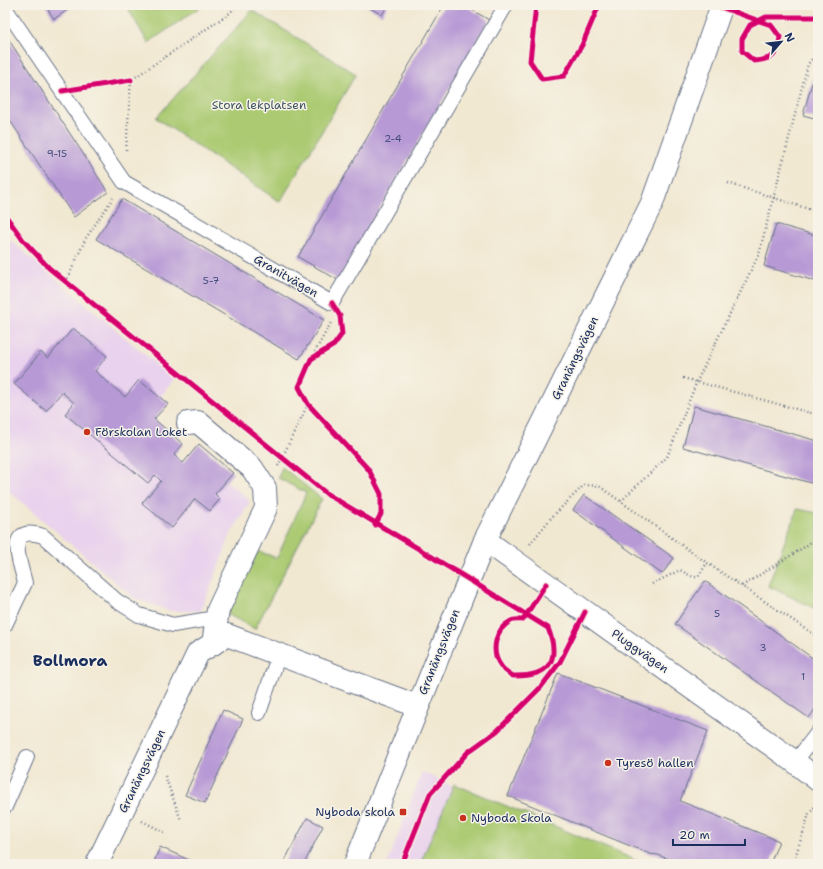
<svg xmlns="http://www.w3.org/2000/svg" width="823" height="869" font-family="'Shantell Sans',sans-serif">
	<style>
		.built { fill: #e9d2ed }
		.green { fill: #abca72; stroke: #637c68 }
		.building { fill: #b79ad5 }
		.lines { fill: none; stroke-linecap: round; stroke-linejoin: round }
		.service-casing { stroke: #667086; stroke-width: 16 }
		.minor-casing { stroke: #667086; stroke-width: 24 }
		.path { stroke: #667086; stroke-width: 2.5; stroke-dasharray: 1 3; stroke-linecap: butt }
		.service { stroke: #fff; stroke-width: 14 }
		.minor { stroke: #fff; stroke-width: 22 }
		.cycleway-casing { stroke: #f7f3e8; stroke-width: 8 }
		.cycleway { stroke: #d6006c; stroke-width: 5 }
		.poi-dot { fill: #c8321e; stroke: #f7f3e8; stroke-width: 1.5 }
		.labels { text-anchor: middle; dominant-baseline: central; stroke-width: 3; stroke-linejoin: round; paint-order: stroke }
		.number-label { font-size: 10px; fill: #424a7c }
		.park-label { font-size: 12px; fill: #3f5663; stroke: #f7f3e8 }
		.street-label { font-size: 12px; fill: #1b2f5e; stroke: #f7f3e8 }
		.poi-label { font-size: 12px; fill: #1b2f5e; stroke: #f7f3e8; text-anchor: start }
		.district-label { font-size: 16px; font-weight: bold; fill: #1b2f5e; stroke: #f7f3e8 }
	</style>
	<rect width="100%" height="100%" fill="#f7f3e8"/>
	<filter id="ink" filterUnits="userSpaceOnUse"><feTurbulence type="fractalNoise" baseFrequency=".025" numOctaves="2"/><feDisplacementMap in="SourceGraphic" scale="8" xChannelSelector="R" yChannelSelector="G"/><feConvolveMatrix kernelMatrix="1 2 1 2 8 2 1 2 1" color-interpolation-filters="sRGB"/></filter>
	<filter id="wash" filterUnits="userSpaceOnUse"><feTurbulence type="fractalNoise" baseFrequency=".012" numOctaves="4" result="noise"/><feDisplacementMap in="SourceGraphic" scale="16" xChannelSelector="R" yChannelSelector="G"/><feGaussianBlur stdDeviation="0.9" result="paint"/><feColorMatrix in="noise" values="0 0 0 0 0 0 0 0 0 0 0 0 0 0 0 0 0 1.4 0 .05"/><feComposite in="paint" operator="in"/></filter>
	<g filter="url(#wash)">
		<rect width="100%" height="100%" fill="#f1e8d1"/>
		<g class="built">
			<path d="M5,236L174,379L161,396L168,404L154,419L183,444L174,455L183,463L199,444L233,473L226,481L250,501L231,534L201,611H170L134,598L5,488Z"/>
			<path d="M422,772L620,864H387Z"/>
		</g>
		<g class="green">
			<path d="M126,5H203L148,43Z"/>
			<path d="M252,10L356,74L280,202L156,118Z"/>
			<path d="M282,467L322,499L255,629L227,614L258,551L277,558L306,493L278,478Z"/>
			<path d="M797,509L818,513V610L768,586Z"/>
			<path d="M454,784L645,864H420Z"/>
		</g>
		<g id="blocks">
			<g class="building">
				<path d="M45,5H75L54,19Z"/>
				<path d="M365,5H388L382,15Z"/>
				<path d="M444,5H464L489,20L338,280L298,257Z"/>
				<path d="M5,34L108,192L74,217L5,113Z"/>
				<path d="M815,72L818,73V119L803,115Z"/>
				<path d="M122,199L324,320L299,359L96,239Z"/>
				<path d="M776,224L818,236V282L764,266Z"/>
				<path d="M73,328L107,356L95,371L125,397L139,380L168,404L154,419L183,444L174,455L183,463L199,444L233,473L215,494L220,499L210,511L195,499L172,528L142,503L161,481L155,475L148,483L65,414L74,403L62,392L46,411L14,384L41,352L48,358Z"/>
				<path d="M694,406L818,441V485L683,447Z"/>
				<path d="M584,495L674,558L662,574L573,510Z"/>
				<path d="M705,581L818,662V705L809,718L675,624Z"/>
				<path d="M558,673L708,731L680,801L779,841L770,864H682L658,855L650,854L508,796Z"/>
				<path d="M223,710L243,719L205,803L185,795Z"/>
				<path d="M307,818L323,826L304,864H283Z"/>
				<path d="M160,847L198,864H153Z"/>
			</g>
		</g>
	</g>
	<g filter="url(#ink)">
		<use href="#blocks" fill-opacity="0" stroke="#667086" stroke-width="1"/>
		<g class="lines">
			<g class="service-casing">
				<g id="service">
					<path d="M5,8L124,182L332,303L506,5"/>
					<path d="M5,606L12,610L5,625"/>
					<path d="M12,610L25,583C21,564 3,523 43,536L117,601L139,615L173,625L216,618"/>
					<path d="M259,713L279,654"/>
					<path d="M795,762L818,732"/>
					<path d="M5,807L27,757"/>
				</g>
			</g>
			<g class="minor-casing">
				<g id="minor">
					<path d="M188,423L198,422L252,468L265,488L266,508L218,610L213,644"/>
					<path d="M485,540L795,762L818,780"/>
					<path d="M97,864L198,653L227,635L417,706"/>
					<path d="M355,864L485,540L652,203L722,5"/>
				</g>
			</g>
			<g class="path">
				<path d="M126,150L131,80L230,13L237,5"/>
				<path d="M728,183L818,212"/>
				<path d="M66,282L86,238L113,198"/>
				<path d="M311,359L332,321"/>
				<path d="M683,378L818,415"/>
				<path d="M278,466L308,404"/>
				<path d="M621,501L667,457L697,381L759,254L808,64L818,52"/>
				<path d="M530,544L551,518L584,485L599,486L707,563"/>
				<path d="M652,584L680,570L693,577H698L707,563L818,637"/>
				<path d="M742,586L806,546L818,536"/>
				<path d="M165,776L181,820"/>
				<path d="M142,821L166,833"/>
				<path d="M793,864L809,814L817,804"/>
			</g>
			<use href="#service" class="service"/>
			<use href="#minor" class="minor"/>
			<g class="cycleway-casing">
				<g id="cycleway">
					<path d="M536,5L530,61L542,79L564,76L582,45L599,5"/>
					<path d="M715,5L771,25L780,37C778,56 773,59 754,61L742,51V39L750,25L766,17H818"/>
					<path d="M62,91L131,80"/>
					<path d="M5,215L23,240L49,268L327,494L419,549L548,628C561,661 549,677 513,676C509,673 503,670 501,666C490,652 495,629 511,621C514,619 519,620 523,620L546,584"/>
					<path d="M332,303L340,316L342,334L334,345L311,359L299,387L308,404L369,470L381,494V514L375,525"/>
					<path d="M402,864L430,794L468,752L497,731L541,687L560,662L585,612"/>
				</g>
			</g>
			<use href="#cycleway" class="cycleway"/>
		</g>
	</g>
	<g class="poi-dot">
		<circle cx="87" cy="432" r="4"/>
		<circle cx="608" cy="763" r="4"/>
		<rect x="399" y="808" width="8" height="8" rx="2"/>
		<circle cx="463" cy="818" r="4"/>
	</g>
	<g class="labels">
		<g class="number-label">
			<text x="393" y="138">2-4</text>
			<text x="57" y="153">9-15</text>
			<text x="211" y="280">5-7</text>
			<text x="717" y="613">5</text>
			<text x="763" y="647">3</text>
			<text x="803" y="676">1</text>
		</g>
		<g class="park-label">
			<text x="259" y="105">Stora lekplatsen</text>
		</g>
		<g class="street-label">
			<text transform="translate(286 276) rotate(30)">Granitvägen</text>
			<text transform="translate(575 358) rotate(-64)">Granängsvägen</text>
			<text transform="translate(640 651) rotate(35)">Pluggvägen</text>
			<text transform="translate(439 652) rotate(-68)">Granängsvägen</text>
			<text transform="translate(142 771) rotate(-64)">Granängsvägen</text>
		</g>
		<g class="poi-label">
			<text x="95" y="432">Förskolan Loket</text>
			<text x="616" y="763">Tyresö hallen</text>
			<text x="395" y="812" text-anchor="end">Nyboda skola</text>
			<text x="471" y="818">Nyboda Skola</text>
		</g>
		<g class="district-label">
			<text x="70" y="660">Bollmora</text>
		</g>
	</g>
	<rect width="823" height="869" fill="none" stroke="#f7f3e8" stroke-width="20"/>
	<g transform="translate(781 42) rotate(62)" stroke="#f7f3e8" stroke-width="3" paint-order="stroke">
	<path d="M0-3L7 15L0 10L-7 15Z" fill="#1b2f5e"/>
	<text y="-6" font-size="11" font-weight="bold" text-anchor="middle" fill="#1b2f5e">N</text>
	</g>
	<path d="M673 839v6h72v-6" fill="none" stroke="#1b2f5e" stroke-width="2"/>
	<text x="679" y="839" font-size="12" fill="#1b2f5e" stroke="#f7f3e8" stroke-width="3" paint-order="stroke">20 m</text>
</svg>
